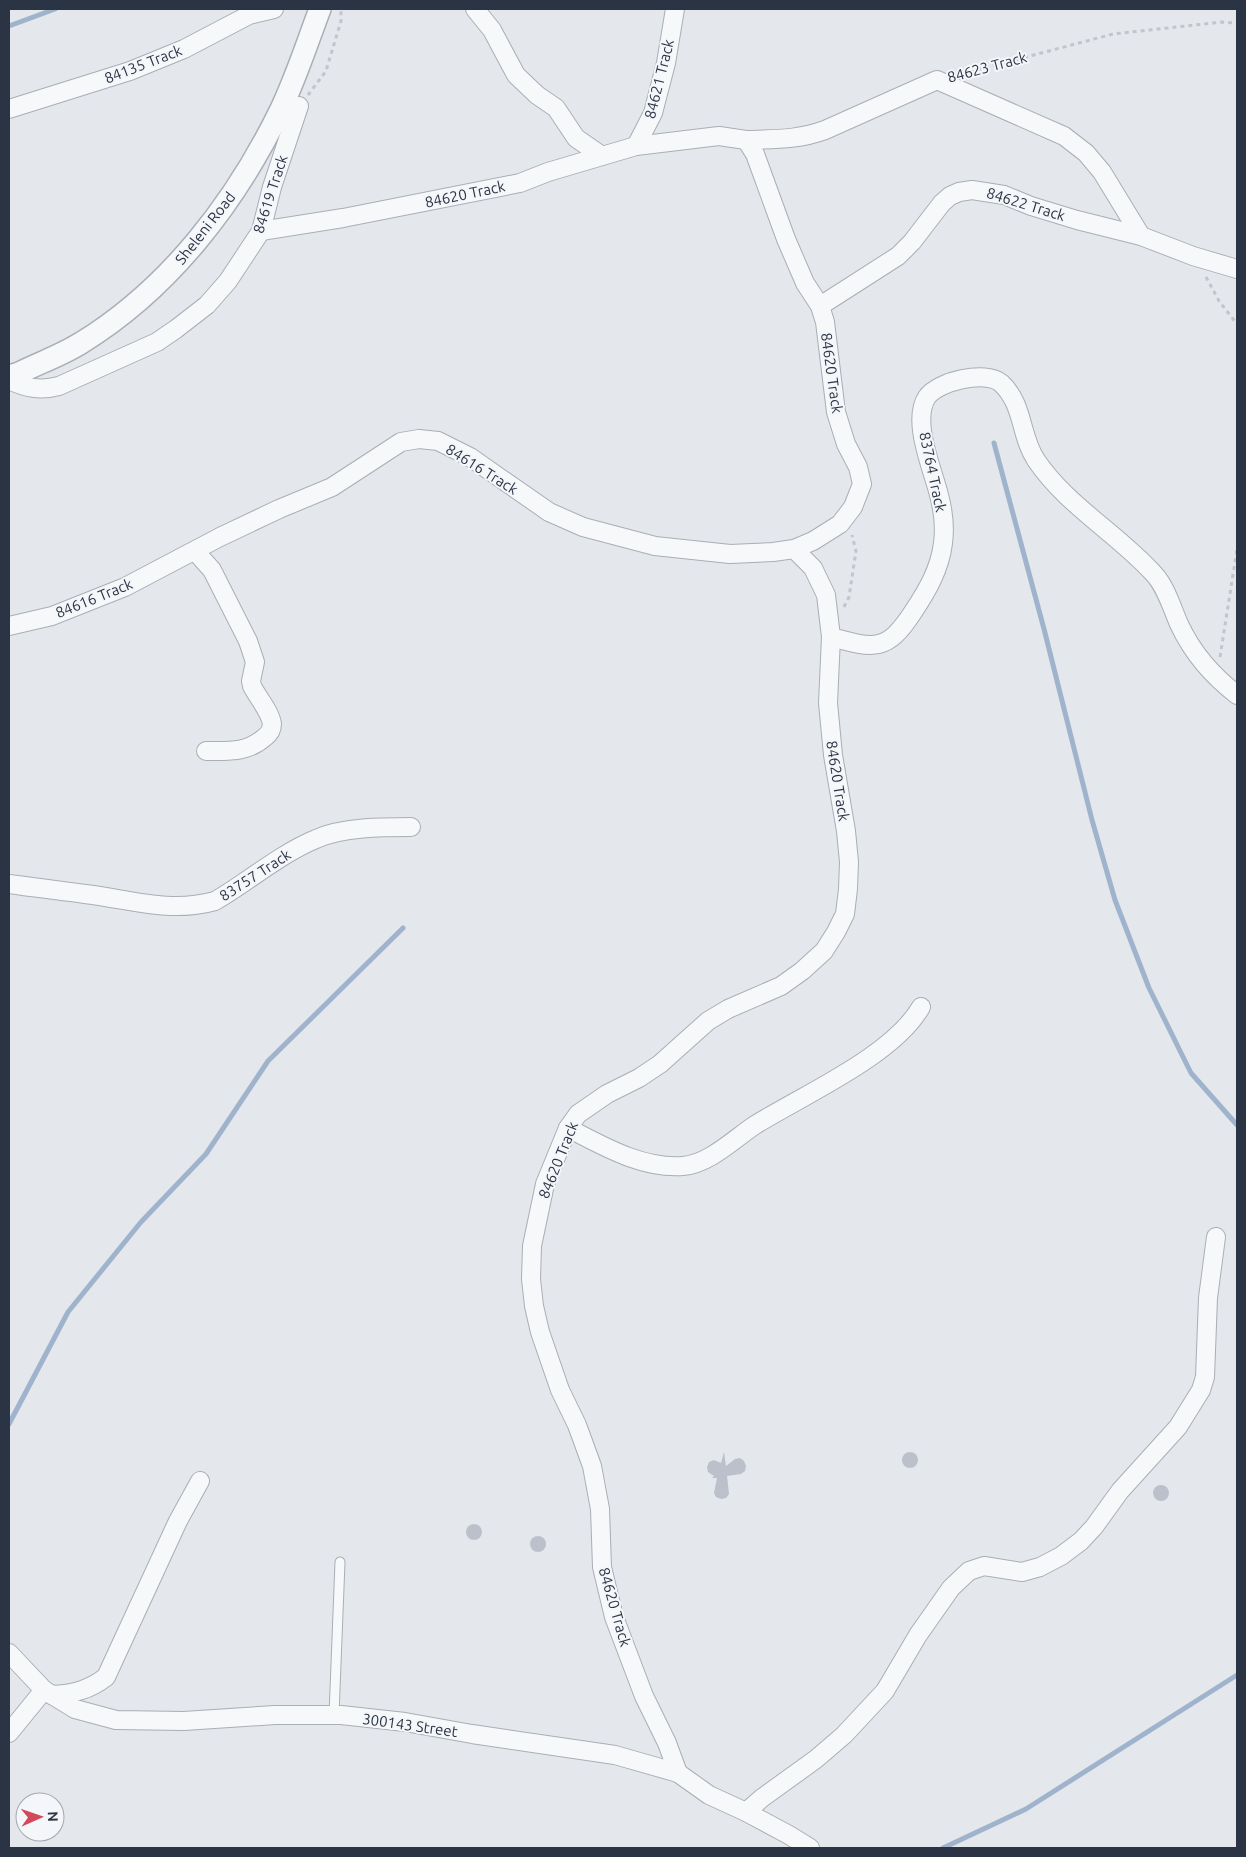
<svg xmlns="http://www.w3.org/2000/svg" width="1246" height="1857" font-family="Ubuntu,sans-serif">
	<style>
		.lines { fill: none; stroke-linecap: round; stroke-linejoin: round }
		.stream { stroke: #9fb4cc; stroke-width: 5 }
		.building { fill: #bbc0ca }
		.service-casing { stroke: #a9aeb7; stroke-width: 11 }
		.minor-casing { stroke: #a9aeb7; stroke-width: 20 }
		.tertiary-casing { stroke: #a9aeb7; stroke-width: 24 }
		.path { stroke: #c2c5cb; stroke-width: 3; stroke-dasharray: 4 4; stroke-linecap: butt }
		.service { stroke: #f7f8fa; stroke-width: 9 }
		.minor { stroke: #f7f8fa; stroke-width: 18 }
		.tertiary { stroke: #f7f8fa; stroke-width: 21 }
		.labels { text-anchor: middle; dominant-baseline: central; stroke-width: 4; stroke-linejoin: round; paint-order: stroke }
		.street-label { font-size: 15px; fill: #2b3445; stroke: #f4f6f9 }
	</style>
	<rect width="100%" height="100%" fill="#e4e7ec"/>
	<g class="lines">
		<g class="stream">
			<path d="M9,26L55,9"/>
			<path d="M994,443L1044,629L1092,820L1115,900L1149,988L1191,1073L1237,1125"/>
			<path d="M9,1424L68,1312L141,1222L206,1154L268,1061L403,928"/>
			<path d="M943,1848L1026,1809L1237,1675"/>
		</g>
	</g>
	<g class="building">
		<path d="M724,1452L726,1466L735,1459L740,1458L744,1461L746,1466L745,1471L741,1474L727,1476L729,1494L726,1498L721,1499L716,1497L714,1493L717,1478H712L714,1476L708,1472L707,1467L709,1462L714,1460L721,1463Z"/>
		<circle cx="910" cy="1460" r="8"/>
		<circle cx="1161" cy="1493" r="8"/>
		<circle cx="474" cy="1532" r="8"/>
		<circle cx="538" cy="1544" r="8"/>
	</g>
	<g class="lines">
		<g class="service-casing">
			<path id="service" d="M334,1715L340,1562"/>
		</g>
		<g class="minor-casing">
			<g id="minor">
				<path d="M475,9L492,30L516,75L537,95L556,108L576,138L602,156"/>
				<path d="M9,109L130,71L184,49L249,15L274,9"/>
				<path d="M746,140C775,139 798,140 825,130L937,80L1064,136L1086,153L1102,172L1141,236"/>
				<path d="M636,146L653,113L666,63L675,9"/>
				<path d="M820,306L898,256L912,242L942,203L950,196L959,192L972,190L1004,195L1031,206L1077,220L1141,236L1193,256L1237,269"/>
				<path d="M9,380C26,388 40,391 59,386L157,342L176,329L207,305L228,281L261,231L272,187L299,106"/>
				<path d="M195,551L212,570L248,641L255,662L251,681L252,686C258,698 270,711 272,724C272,730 269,734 265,737C247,753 229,751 206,751"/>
				<path d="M9,626L52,616L125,587L220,537L279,509L332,487L401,442L419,439L438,441L470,457L549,512L583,527L655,546L730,554L773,552L794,549L813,541L840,524L853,507L862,484L858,467L846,444L836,412L825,322L820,306L805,283L786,239L755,154L746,140L719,136L636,146L548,172L520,183L343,218L261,231"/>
				<path d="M831,637C875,649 887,652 913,612C927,591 940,569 943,543C945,528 943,510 939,495C933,470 911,421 927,397C938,381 986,370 1001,383C1024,404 1020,436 1036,460C1067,506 1117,533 1154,574C1166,587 1172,608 1179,624C1193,654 1212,675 1237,695"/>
				<path d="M9,884C37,888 65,891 93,895C135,901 172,913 215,901C249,881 280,854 316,839C342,827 383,827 411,827"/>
				<path d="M568,1128C603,1146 642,1169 683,1166C709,1164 734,1139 755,1125C803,1095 893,1056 921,1007"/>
				<path d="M9,1653L44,1690L75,1709L116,1720L184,1721L275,1715H341L405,1722L472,1734L615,1755L678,1773L709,1795L746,1812L789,1835L810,1848"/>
				<path d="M52,1695C73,1694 89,1690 106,1677L178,1521L200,1481"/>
				<path d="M9,1733L44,1690"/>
				<path d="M678,1773L667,1743L644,1696L614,1617L602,1567L600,1509L592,1466L577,1425L560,1390L540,1332L534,1306L531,1279L532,1246L545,1184L568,1128L578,1114L607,1094L639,1078L660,1064L708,1021L728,1009L781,986L802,971L824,951L836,932L845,914L848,889L849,862L846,831L833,755L828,703L831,637L826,595L813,568L794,549"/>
				<path d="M746,1812L762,1798L816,1759L844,1735L885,1691L918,1635L951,1588L969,1571L984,1566L1022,1572L1040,1567L1061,1556L1081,1541L1094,1527L1120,1491L1178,1427L1201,1390L1205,1377L1208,1298L1216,1237"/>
			</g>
		</g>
		<g class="tertiary-casing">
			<path id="tertiary" d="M9,376L19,373C39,363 62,355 81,343C169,289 235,203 280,111C296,78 307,43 320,9"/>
		</g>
		<g class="path">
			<path d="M962,74L1113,34L1222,22L1237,23"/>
			<path d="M308,95L326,71L341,21V9"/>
			<path d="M1206,277L1219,301L1237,324"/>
			<path d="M844,607L849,597L856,551L852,535"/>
			<path d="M1220,657L1237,549"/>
		</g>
		<use href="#service" class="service"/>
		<use href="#minor" class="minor"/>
		<use href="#tertiary" class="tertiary"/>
	</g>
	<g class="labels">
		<g class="street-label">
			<text transform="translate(143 64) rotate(-21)">84135 Track</text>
			<text transform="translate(987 67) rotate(-15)">84623 Track</text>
			<text transform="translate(659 79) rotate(-76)">84621 Track</text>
			<text transform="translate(270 194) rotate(-72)">84619 Track</text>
			<text transform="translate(465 194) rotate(-12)">84620 Track</text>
			<text transform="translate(1026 204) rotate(17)">84622 Track</text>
			<text transform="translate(205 228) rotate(-52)">Sheleni Road</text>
			<text transform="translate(832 373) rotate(82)">84620 Track</text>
			<text transform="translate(482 469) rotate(32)">84616 Track</text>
			<text transform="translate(933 472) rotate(78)">83764 Track</text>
			<text transform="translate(94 598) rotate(-22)">84616 Track</text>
			<text transform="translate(838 781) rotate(81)">84620 Track</text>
			<text transform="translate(255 875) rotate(-33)">83757 Track</text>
			<text transform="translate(558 1160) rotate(-68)">84620 Track</text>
			<text transform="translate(615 1607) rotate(74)">84620 Track</text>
			<text transform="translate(410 1725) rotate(8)">300143 Street</text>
		</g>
	</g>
	<rect width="1246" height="1857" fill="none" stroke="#2b3445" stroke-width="20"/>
	<g transform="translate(40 1817) rotate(88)"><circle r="24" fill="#f4f6f9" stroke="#a4a8b1"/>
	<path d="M0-4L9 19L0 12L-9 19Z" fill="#d1495b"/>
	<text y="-8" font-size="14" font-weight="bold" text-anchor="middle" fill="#2b3445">N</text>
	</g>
</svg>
